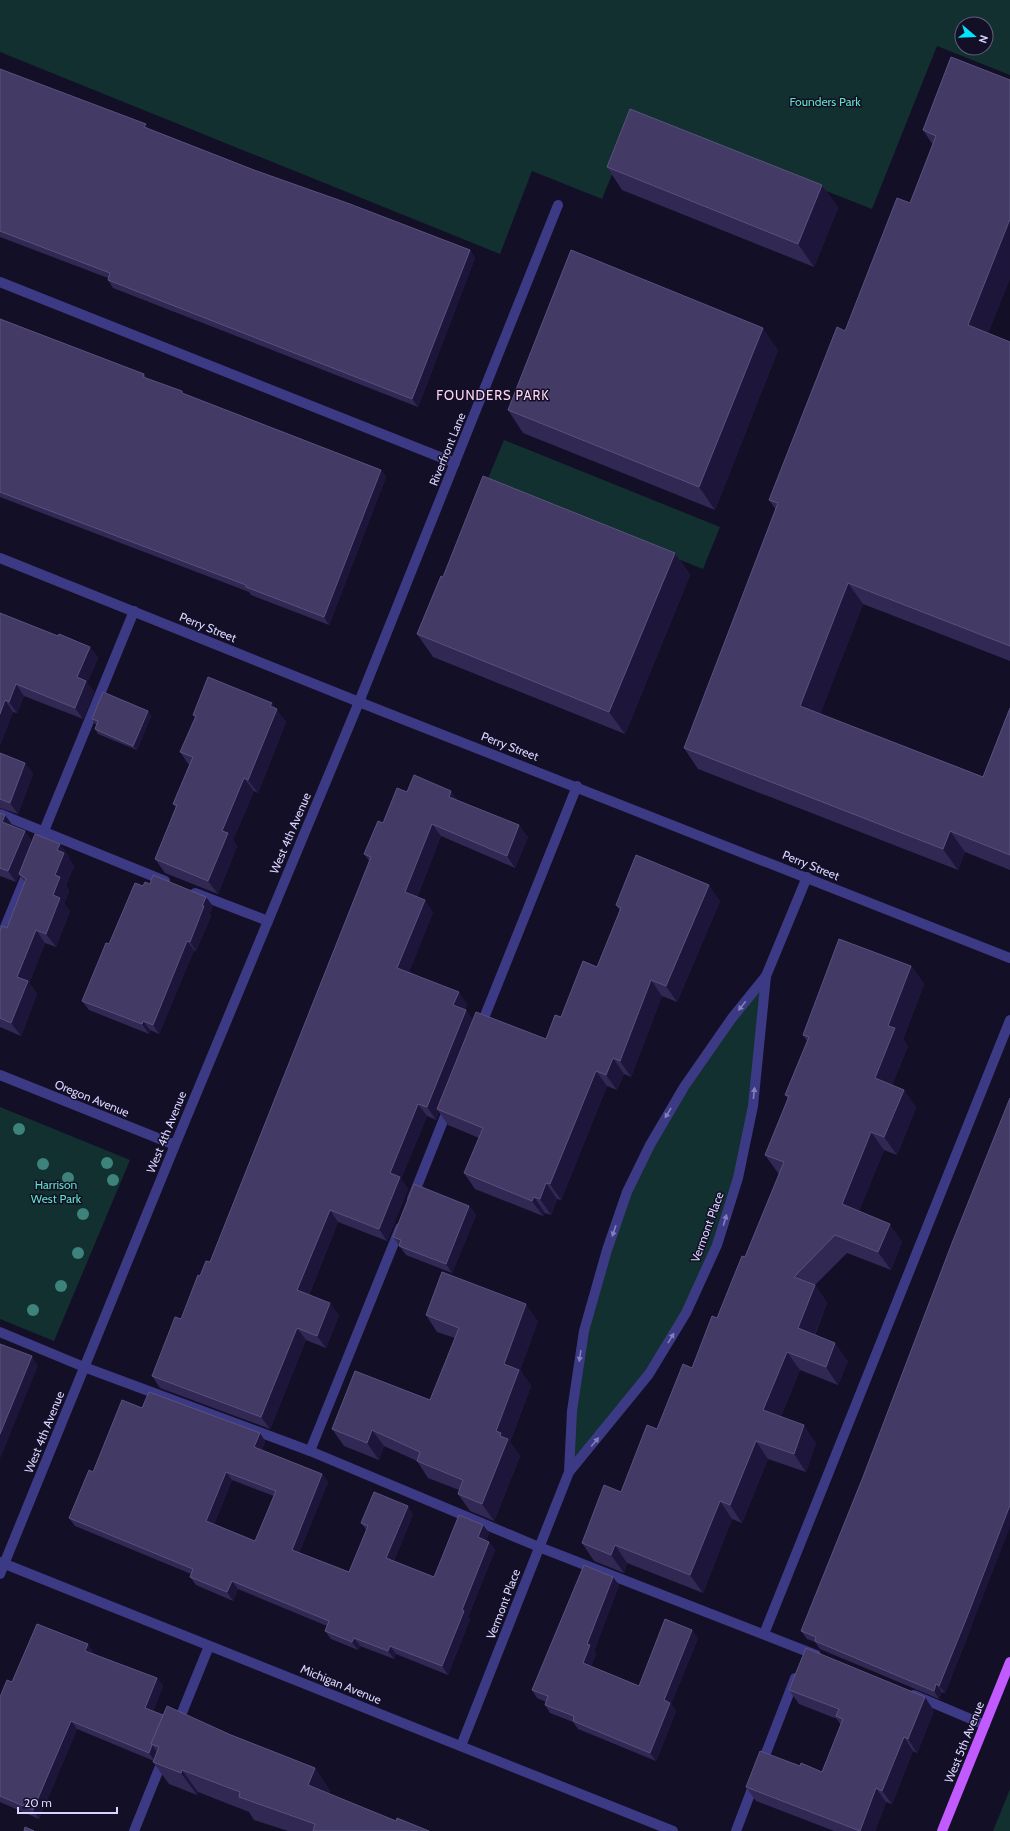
<svg xmlns="http://www.w3.org/2000/svg" width="1010" height="1831" font-family="Cabin,sans-serif">
	<style>
		.green { fill: #12302f; fill-rule: evenodd }
		.lines { fill: none; stroke-linecap: round; stroke-linejoin: round }
		.minor { stroke: #3d3a85; stroke-width: 10 }
		.major { stroke: #c25bff; stroke-width: 10 }
		.tree { fill: #3d827b }
		.wall { fill: #312854; fill-rule: evenodd }
		.shaded-wall { fill: #1d163a }
		.building { fill: #433a66; stroke: #5a527e; fill-rule: evenodd }
		.oneway { fill: #837fbc }
		.labels { text-anchor: middle; dominant-baseline: central; stroke-width: 3; stroke-linejoin: round; paint-order: stroke }
		.park-label { font-size: 12px; fill: #5fe0c0; stroke: #130f26 }
		.street-label { font-size: 12px; fill: #d9d4ff; stroke: #130f26 }
		.neighbourhood-label { font-size: 13px; letter-spacing: 1px; fill: #ffd6f0; stroke: #130f26 }
	</style>
	<rect width="100%" height="100%" fill="#130f26"/>
	<g class="green">
		<path d="M0,0H1010V75L937,46L872,209L636,116L602,199L532,171L500,254L0,52ZM962,24H986V48H962Z"/>
		<path d="M504,440L720,527L703,569L486,483Z"/>
		<path d="M766,976L753,1106L717,1245L649,1374L569,1472L584,1331L607,1250L650,1145Z"/>
		<path d="M0,1107L130,1160L54,1341L0,1319Z"/>
		<path d="M1010,1789V1831H993Z"/>
	</g>
	<g class="lines">
		<g class="minor">
			<path d="M0,282L455,463"/>
			<path d="M0,558L359,702L1010,958"/>
			<path d="M0,814L165,881"/>
			<path d="M37,848L134,611"/>
			<path d="M195,893L268,921"/>
			<path d="M0,939L29,869"/>
			<path d="M480,1028L577,786"/>
			<path d="M0,1075L175,1145"/>
			<path d="M412,1199L449,1106"/>
			<path d="M0,1332L84,1367L310,1451L539,1547L816,1655"/>
			<path d="M310,1451L400,1228"/>
			<path d="M569,1472L572,1411L584,1331L607,1250L627,1192L650,1145L684,1087L732,1018L766,976L807,877"/>
			<path d="M0,1562L673,1831"/>
			<path d="M0,1574L175,1145L359,702L558,205"/>
			<path d="M764,1634L1010,1020"/>
			<path d="M914,1695L985,1725"/>
			<path d="M177,1725L209,1646"/>
			<path d="M461,1746L569,1472L649,1374L686,1313L717,1245L738,1178L753,1106L766,976"/>
			<path d="M761,1766L795,1678"/>
			<path d="M134,1831L163,1759"/>
			<path d="M736,1831L755,1781"/>
		</g>
		<path class="major" d="M942,1831L1010,1662"/>
	</g>
	<g class="tree">
		<circle cx="19" cy="1129" r="6"/>
		<circle cx="107" cy="1163" r="6"/>
		<circle cx="43" cy="1164" r="6"/>
		<circle cx="68" cy="1178" r="6"/>
		<circle cx="113" cy="1180" r="6"/>
		<circle cx="83" cy="1214" r="6"/>
		<circle cx="78" cy="1253" r="6"/>
		<circle cx="61" cy="1286" r="6"/>
		<circle cx="33" cy="1310" r="6"/>
	</g>
	<g class="wall">
		<path d="M951,57L1010,278L988,333L1010,342V661L863,604L820,714L983,777L1010,708V870L965,852L958,870L698,769L684,748L776,510L769,500L845,331L910,203L933,145L923,130Z"/>
		<path d="M0,69L149,129L254,170L470,250L475,258L418,407L113,288L108,280V278L0,237Z"/>
		<path d="M607,167L822,185L838,208L814,267L622,190Z"/>
		<path d="M0,319L144,374L146,378L184,394L381,470L386,477L329,625L251,595L249,592L0,497Z"/>
		<path d="M778,350L715,510L523,433L508,410Z"/>
		<path d="M675,553L690,575L625,734L433,657L417,634L443,577Z"/>
		<path d="M0,613L58,636L90,647L98,658L87,683L94,692L83,719L24,696L17,713L13,712L0,745Z"/>
		<path d="M276,709L286,722L258,793L254,791L233,840L237,846L218,894L165,873L155,859L176,808L173,804L189,765L180,752L195,717L193,715Z"/>
		<path d="M148,711L151,716L137,750L98,734L95,729L97,724H95L92,719Z"/>
		<path d="M0,753L25,763L33,774L18,814L0,808Z"/>
		<path d="M407,792L458,800L528,837L515,868L441,836L417,897L433,912L409,972L467,1004L465,1010L473,1020L546,1039L597,967L620,911L616,905L720,901L677,1002L662,996L631,1077L624,1074L617,1090L607,1086L561,1200L557,1199L551,1215L545,1213L543,1216L475,1189L464,1173L479,1138L448,1125L439,1112L436,1120L427,1116L401,1179L408,1189L387,1241L338,1222L309,1295L339,1315L326,1348L306,1340L270,1429L160,1388L152,1376L181,1319L200,1276L210,1262L370,862L364,854L383,823Z"/>
		<path d="M0,813L5,815L13,826L25,831L32,842L60,844L69,857V859L74,866L66,885L69,891L64,904L70,911L56,947L45,943L29,983L37,994L21,1036L0,1027V931L7,928L25,882L19,875L16,882L0,876Z"/>
		<path d="M143,886L213,906L209,914L211,916L196,951L194,950L159,1034L150,1030L149,1034L89,1010L82,1001L109,944Z"/>
		<path d="M911,966L924,984L903,1039L908,1046L892,1085L904,1090L916,1108L897,1155L884,1150L859,1211L902,1242L891,1270L847,1253L815,1285L827,1303L815,1335L848,1361L838,1385L800,1370L781,1416L816,1443L806,1472L768,1459L742,1523L732,1519L703,1593L627,1563L624,1573L594,1561L582,1543L621,1492L692,1368L717,1318L745,1257L779,1174L778,1173L765,1155L788,1099L785,1095L807,1041L803,1035Z"/>
		<path d="M469,1206L476,1215L452,1273L406,1255L393,1237Z"/>
		<path d="M426,1315L538,1321L520,1370L531,1386L510,1442L520,1456L494,1521L470,1511L458,1494L459,1490L428,1478L417,1461L384,1446L379,1460L344,1446L332,1429L430,1400L455,1338L437,1332Z"/>
		<path d="M142,1408L265,1441L262,1450L322,1474L328,1482L299,1553L349,1572L367,1531L361,1523L413,1514L394,1561L434,1577L483,1525L489,1533L486,1541L489,1542L495,1550L468,1617L470,1619L448,1675L396,1654L394,1659L360,1646L358,1650L331,1639L325,1631L327,1626L238,1589L233,1601L196,1585L190,1577L191,1574L75,1526L69,1518L93,1472ZM232,1480L274,1496L255,1541L214,1524Z"/>
		<path d="M619,1585L594,1651L596,1654L591,1666L639,1686L698,1638L671,1704L676,1711L656,1761L578,1729L573,1722L550,1713L545,1705L546,1702L537,1698L532,1690Z"/>
		<path d="M972,1625L945,1693L942,1692L939,1699L820,1649L815,1642L807,1639L801,1631Z"/>
		<path d="M94,1653V1654L157,1678L163,1686L153,1711L163,1715L231,1735L315,1768L330,1791L329,1794L396,1821L429,1831H288L254,1820L249,1812L198,1792L197,1795L169,1784L153,1762L154,1761L77,1729L39,1819L0,1802V1697L12,1682Z"/>
		<path d="M789,1690L934,1711L917,1753L913,1751L892,1804L886,1802L875,1831H834L756,1801L746,1787L800,1766L822,1772L841,1725L837,1719L799,1704Z"/>
	</g>
	<g class="shaded-wall">
		<path d="M146,124L151,132L144,127Z"/>
		<path d="M822,185L838,208L814,267L798,244Z"/>
		<path d="M1010,219V278L983,347L968,325Z"/>
		<path d="M470,250L475,258L418,407L412,399Z"/>
		<path d="M763,328L778,350L715,510L699,487Z"/>
		<path d="M381,470L386,477L329,625L324,617Z"/>
		<path d="M675,553L690,575L625,734L609,712Z"/>
		<path d="M848,583L863,604L815,727L800,706Z"/>
		<path d="M90,647L98,658L87,683L94,692L83,719L75,708L77,677Z"/>
		<path d="M16,684L24,696L17,713L9,702Z"/>
		<path d="M5,700L13,712L0,745V714Z"/>
		<path d="M272,703L286,722L258,793L248,780L270,706Z"/>
		<path d="M148,711L151,716L137,750L133,746Z"/>
		<path d="M25,763L33,774L18,814L10,803Z"/>
		<path d="M244,778L254,791L233,840L237,846L218,894L208,881L222,831Z"/>
		<path d="M451,791L460,803L449,797Z"/>
		<path d="M5,815L13,826L2,822Z"/>
		<path d="M432,824L441,836L414,904L405,892Z"/>
		<path d="M519,825L528,837L515,868L507,856Z"/>
		<path d="M25,831L32,842L16,882L8,871Z"/>
		<path d="M950,831L965,852L958,870L943,849Z"/>
		<path d="M60,844L69,857V859L74,866L66,885L69,891L64,904L70,911L56,947L46,934L53,895L57,850Z"/>
		<path d="M709,885L720,901L677,1002L666,986Z"/>
		<path d="M206,897L213,906L209,914L211,916L196,951L190,942Z"/>
		<path d="M425,900L433,912L406,980L397,968Z"/>
		<path d="M36,930L45,943L29,983L37,994L21,1036L11,1023L17,977Z"/>
		<path d="M187,941L194,950L159,1034L153,1025Z"/>
		<path d="M911,966L924,984L903,1039L908,1046L888,1097L875,1078L888,1026Z"/>
		<path d="M651,980L662,996L631,1077L620,1061Z"/>
		<path d="M459,992L467,1004L462,1018L453,1005Z"/>
		<path d="M466,1010L475,1023L437,1109L439,1112L436,1120L427,1107Z"/>
		<path d="M143,1021L150,1030L149,1034L142,1024Z"/>
		<path d="M613,1058L624,1074L617,1090L606,1075Z"/>
		<path d="M596,1071L607,1086L561,1200L550,1184Z"/>
		<path d="M904,1090L916,1108L897,1155L884,1137Z"/>
		<path d="M418,1104L427,1116L401,1179L408,1189L387,1241L379,1229L390,1173Z"/>
		<path d="M871,1132L884,1150L855,1222L842,1204Z"/>
		<path d="M546,1183L557,1199L551,1215L540,1199Z"/>
		<path d="M534,1197L545,1213L543,1216L532,1201Z"/>
		<path d="M469,1206L476,1215L452,1273L446,1264Z"/>
		<path d="M330,1210L338,1222L306,1302L297,1290Z"/>
		<path d="M890,1224L902,1242L891,1270L878,1252Z"/>
		<path d="M815,1285L827,1303L810,1346L798,1328Z"/>
		<path d="M330,1303L339,1315L326,1348L317,1336Z"/>
		<path d="M526,1304L538,1321L520,1370L531,1386L510,1442L520,1456L494,1521L482,1504L496,1431L504,1364Z"/>
		<path d="M297,1328L306,1340L270,1429L261,1417Z"/>
		<path d="M835,1343L848,1361L838,1385L826,1367Z"/>
		<path d="M787,1352L800,1370L776,1428L763,1410Z"/>
		<path d="M32,1356L38,1366L0,1459V1434Z"/>
		<path d="M804,1425L816,1443L806,1472L794,1454Z"/>
		<path d="M372,1430L384,1446L379,1460L367,1443Z"/>
		<path d="M260,1433L265,1441L260,1455L254,1447Z"/>
		<path d="M756,1441L768,1459L742,1523L730,1505Z"/>
		<path d="M226,1472L232,1480L212,1529L206,1521Z"/>
		<path d="M322,1474L328,1482L297,1558L292,1550Z"/>
		<path d="M720,1501L732,1519L703,1593L690,1575Z"/>
		<path d="M1010,1505V1527L972,1625L945,1693L939,1686Z"/>
		<path d="M408,1506L413,1514L392,1566L386,1558Z"/>
		<path d="M483,1525L489,1533L484,1546L478,1537Z"/>
		<path d="M489,1542L495,1550L468,1617L470,1619L448,1675L442,1666L462,1610Z"/>
		<path d="M615,1545L627,1563L624,1573L611,1555Z"/>
		<path d="M613,1577L619,1585L594,1651L596,1654L589,1671L583,1663L587,1644Z"/>
		<path d="M232,1581L238,1589L233,1601L227,1592Z"/>
		<path d="M692,1630L698,1638L671,1704L676,1711L656,1761L650,1753L664,1700Z"/>
		<path d="M354,1638L360,1646L358,1650L352,1642Z"/>
		<path d="M88,1644L94,1653L91,1659L85,1651Z"/>
		<path d="M390,1646L396,1654L394,1659L388,1651Z"/>
		<path d="M157,1678L163,1686L151,1716L145,1708Z"/>
		<path d="M936,1684L942,1692L939,1699L934,1691Z"/>
		<path d="M925,1697L934,1711L917,1753L908,1739Z"/>
		<path d="M71,1721L77,1729L39,1819L33,1810Z"/>
		<path d="M904,1737L913,1751L892,1804L882,1791Z"/>
		<path d="M152,1745L158,1754L155,1762L149,1753Z"/>
		<path d="M315,1768L330,1791L324,1808L308,1785Z"/>
		<path d="M182,1770L198,1792L197,1795L181,1773Z"/>
		<path d="M876,1788L886,1802L875,1831H860Z"/>
	</g>
	<g class="building">
		<path d="M951,57L1010,80V219L968,325L1010,342V646L848,583L800,706L983,777L1010,708V855L950,831L943,849L684,748L778,503L769,500L837,327L845,331L897,198L910,203L936,136L923,130Z"/>
		<path d="M0,69L146,124L144,127L254,170L350,204L470,250L412,399L108,280L110,273L0,231Z"/>
		<path d="M630,109L822,185L798,244L607,167Z"/>
		<path d="M571,250L763,328L699,487L508,410Z"/>
		<path d="M0,319L144,374L143,377L182,391V393L381,470L324,617L246,587V585L0,492Z"/>
		<path d="M483,476L675,553L609,712L417,634L441,576L443,577Z"/>
		<path d="M0,613L58,636L59,634L90,647L77,677L86,681L75,708L16,684L9,702L5,700L0,714Z"/>
		<path d="M208,677L272,703L270,706L277,709L248,780L244,778L222,831L228,833L208,881L155,859L177,805L173,804L193,757L180,752L196,716L193,715Z"/>
		<path d="M103,692L148,711L133,746L95,729L98,721L92,719Z"/>
		<path d="M0,753L25,763L10,803L0,799Z"/>
		<path d="M414,775L451,791L449,797L519,825L507,856L432,824L405,892L425,900L397,968L459,992L453,1005L466,1010L427,1107L418,1104L390,1173L400,1177L379,1229L330,1210L297,1290L330,1303L317,1336L297,1328L261,1417L152,1376L175,1317L181,1319L198,1275L200,1276L206,1261L210,1262L371,857L364,854L378,821L383,823L397,788L407,792Z"/>
		<path d="M0,813L5,815L2,822L25,831L8,871L0,868Z"/>
		<path d="M35,834L60,844L57,850L64,853L55,875L60,877L53,895L60,898L46,934L36,930L17,977L28,981L11,1023L0,1018V931L2,926L7,928L26,879L19,874Z"/>
		<path d="M636,855L709,885L666,986L651,980L620,1061L613,1058L606,1075L596,1071L550,1184L546,1183L540,1199L534,1197L532,1201L464,1173L483,1128L437,1109L476,1012L546,1039L555,1015L561,1017L583,961L597,967L621,908L616,905Z"/>
		<path d="M153,875L206,897L202,906H204L190,942L187,941L153,1025L143,1021L142,1024L82,1001L106,943L109,944L135,883L143,886L145,882L150,884Z"/>
		<path d="M839,939L911,966L888,1026L895,1028L875,1078L904,1090L884,1137L871,1132L842,1204L890,1224L878,1252L835,1235L794,1277L815,1285L798,1328L835,1343L826,1367L787,1352L763,1410L804,1425L794,1454L756,1441L730,1505L720,1501L690,1575L615,1545L611,1555L582,1543L604,1485L621,1492L647,1425L657,1429L683,1364L692,1368L712,1316L717,1318L742,1256L745,1257L784,1162L765,1155L789,1096L785,1095L809,1037L803,1035Z"/>
		<path d="M1010,1098V1505L967,1617L939,1686L936,1684L934,1691L815,1641L816,1637L801,1631L863,1477L952,1243Z"/>
		<path d="M414,1184L469,1206L446,1264L399,1246L401,1240L393,1237Z"/>
		<path d="M442,1272L526,1304L504,1364L519,1370L496,1431L501,1433L500,1436L508,1439L482,1504L458,1494L463,1480L417,1461L420,1452L372,1430L367,1443L332,1429L355,1371L430,1400L459,1328L426,1315Z"/>
		<path d="M0,1344L32,1356L0,1434Z"/>
		<path d="M149,1392L260,1433L254,1447L322,1474L292,1550L349,1572L368,1526L361,1523L374,1492L408,1506L386,1558L434,1577L459,1515L483,1525L478,1537L489,1542L462,1610L464,1611L442,1666L390,1646L388,1651L354,1638L352,1642L325,1631L329,1621L232,1581L227,1592L190,1577L193,1569L69,1518L89,1470L93,1472L122,1400L142,1408ZM226,1472L276,1491L255,1541L206,1521Z"/>
		<path d="M584,1565L613,1577L587,1644L590,1645L583,1663L639,1686L665,1619L692,1630L664,1700L670,1703L650,1753L573,1721L574,1716L545,1705L548,1696L532,1690Z"/>
		<path d="M37,1624L88,1644L85,1651L157,1678L145,1708L163,1715L151,1744L152,1745L149,1753L71,1721L33,1810L0,1796V1697L7,1680L12,1682Z"/>
		<path d="M806,1648L925,1697L908,1739L904,1737L882,1791L876,1788L860,1831L746,1787L760,1751L800,1766L801,1763L822,1772L843,1719L836,1716L839,1709L789,1690Z"/>
		<path d="M167,1706L231,1735L315,1768L308,1785L396,1821L397,1818L429,1831H313L315,1824L239,1797L240,1792L182,1770L181,1773L153,1762L159,1747L151,1744Z"/>
		<path d="M25,1827L34,1831H24Z"/>
	</g>
	<defs><path id="oneway-solid" d="M-6-.8H1V-3.2L6.5 0L1 3.2V.8H-6Z"/></defs>
	<g class="oneway">
		<use href="#oneway-solid" transform="translate(742 1006) rotate(128)"/>
		<use href="#oneway-solid" transform="translate(754 1093) rotate(-84)"/>
		<use href="#oneway-solid" transform="translate(668 1113) rotate(121)"/>
		<use href="#oneway-solid" transform="translate(725 1220) rotate(-73)"/>
		<use href="#oneway-solid" transform="translate(614 1231) rotate(109)"/>
		<use href="#oneway-solid" transform="translate(671 1338) rotate(-59)"/>
		<use href="#oneway-solid" transform="translate(580 1356) rotate(99)"/>
		<use href="#oneway-solid" transform="translate(595 1442) rotate(-50)"/>
	</g>
	<g class="labels">
		<g class="park-label">
			<text x="825" y="101">Founders Park</text>
			<text x="56" y="1184">Harrison<tspan x="56" dy="14">West Park</tspan></text>
		</g>
		<g class="street-label">
			<text transform="translate(447 449) rotate(-68)">Riverfront Lane</text>
			<text transform="translate(208 627) rotate(22)">Perry Street</text>
			<text transform="translate(510 746) rotate(21)">Perry Street</text>
			<text transform="translate(290 833) rotate(-67)">West 4th Avenue</text>
			<text transform="translate(811 865) rotate(22)">Perry Street</text>
			<text transform="translate(92 1098) rotate(22)">Oregon Avenue</text>
			<text transform="translate(166 1132) rotate(-68)">West 4th Avenue</text>
			<text transform="translate(707 1227) rotate(-70)">Vermont Place</text>
			<text transform="translate(44 1432) rotate(-68)">West 4th Avenue</text>
			<text transform="translate(503 1604) rotate(-69)">Vermont Place</text>
			<text transform="translate(341 1684) rotate(22)">Michigan Avenue</text>
			<text transform="translate(964 1742) rotate(-68)">West 5th Avenue</text>
		</g>
		<g class="neighbourhood-label">
			<text x="493" y="395">FOUNDERS PARK</text>
		</g>
	</g>
	<g transform="translate(974 36) rotate(109)"><circle r="19" fill="#130f26" stroke="#625e7d"/>
	<path d="M0-3L7 15L0 10L-7 15Z" fill="#00e5ff"/>
	<text y="-6" font-size="11" font-weight="bold" text-anchor="middle" fill="#d9d4ff">N</text>
	</g>
	<path d="M18 1807v6h99v-6" fill="none" stroke="#d9d4ff" stroke-width="2"/>
	<text x="24" y="1807" font-size="12" fill="#d9d4ff" stroke="#130f26" stroke-width="3" paint-order="stroke">20 m</text>
</svg>
